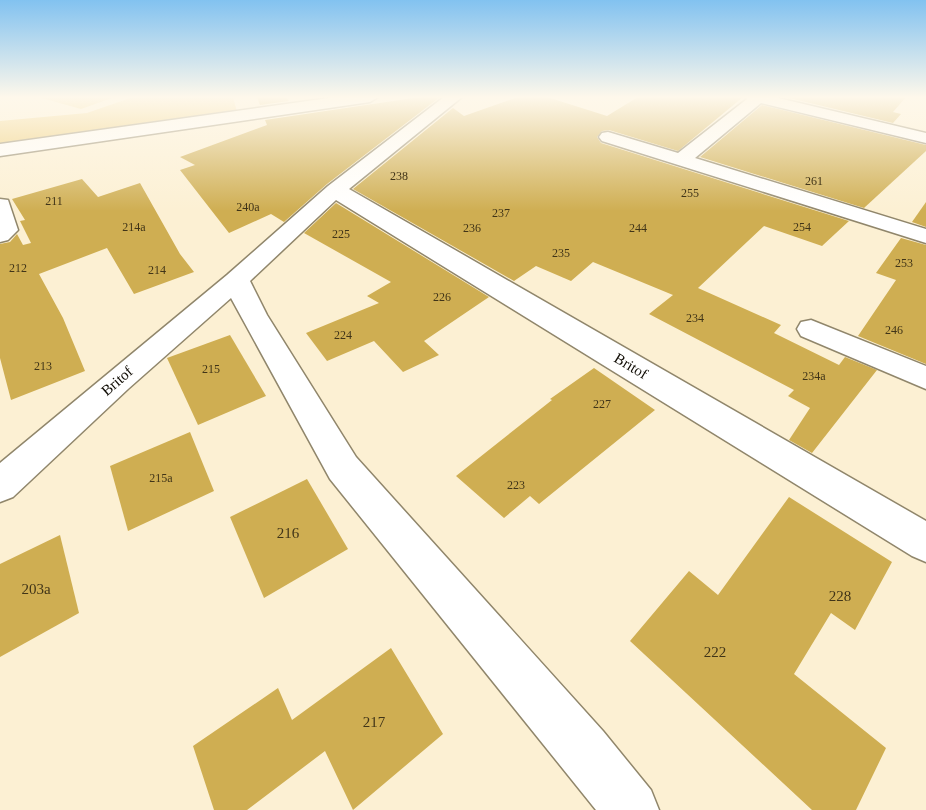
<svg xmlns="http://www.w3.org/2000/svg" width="926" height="810" font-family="Georgia,serif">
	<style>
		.green { fill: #edcc74 }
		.building { fill: #cfae52 }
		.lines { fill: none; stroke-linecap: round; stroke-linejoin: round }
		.minor-casing { stroke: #90866b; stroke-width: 3 }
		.tertiary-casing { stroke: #90866b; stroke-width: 3 }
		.minor { fill: #fff; fill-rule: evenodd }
		.tertiary { fill: #fff; fill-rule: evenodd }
		.labels { text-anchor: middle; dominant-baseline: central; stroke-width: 4.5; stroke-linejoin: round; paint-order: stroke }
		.number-label { font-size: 12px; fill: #403418 }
		.street-label { font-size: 15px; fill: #100c04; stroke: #fff }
		.near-number-label { font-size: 15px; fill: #403418 }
	</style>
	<rect width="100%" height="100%" fill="#fcf0d3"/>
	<g class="green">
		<path d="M38,97H115L81,109Z"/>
		<path d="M133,97H233L237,112L0,144V121L87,113Z"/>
	</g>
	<g class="building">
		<path d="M257,97H286L289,101L260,105Z"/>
		<path d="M420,97H440L327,184L284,222L271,214L229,233L180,170L195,165L180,157L267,125L265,120Z"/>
		<path d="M518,97H547L607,116L638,97H743L678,151L609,130L602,131L597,137L601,143L849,221L822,246L764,226L698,288L781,325L774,333L839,365L845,357L877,370L812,453L789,440L810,408L788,396L794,390L649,314L673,295L593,262L571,281L536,266L514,281L353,189L453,108L464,116Z"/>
		<path d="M785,97H906L893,112L901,114L893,123Z"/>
		<path d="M762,105L926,145V151L864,208L700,157Z"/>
		<path d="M82,179L98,197L140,183L180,254L194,272L134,294L107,248L39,274L63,318L85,371L11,400L0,358V244L10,242L17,234L23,245L31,243L20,221L25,220L12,199Z"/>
		<path d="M926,202V227L912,222Z"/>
		<path d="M336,203L489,297L424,341L439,355L403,372L374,341L327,361L306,333L379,303L367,296L391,282L304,233Z"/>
		<path d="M901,238L926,245V364L858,336L896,280L876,273Z"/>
		<path d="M230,335L266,396L198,425L167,358Z"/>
		<path d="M594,368L655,410L539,504L530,496L504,518L456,476L552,400L550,399Z"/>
		<path d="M190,432L214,491L128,531L110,466Z"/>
		<path d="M307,479L348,549L264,598L230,517Z"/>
		<path d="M789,497L892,562L855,630L831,613L794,674L886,748L856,810H812L630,641L689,571L718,595Z"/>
		<path d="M60,535L79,613L0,657V564Z"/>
		<path d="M391,648L443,734L353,810L325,751L247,810H214L193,746L278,688L292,720Z"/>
	</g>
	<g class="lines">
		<g class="minor-casing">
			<g id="minor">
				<path d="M444,97H462L349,189L926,521V562L912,556L336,200L250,281L267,315L356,457L603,731L651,790L659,810H596L330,479L231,298L128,389L13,497L0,502V463L227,275L328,186Z"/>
				<path d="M745,97H774L926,133V143L761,103L695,158L926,229V243L602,141L599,137L602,133L608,132L678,153L747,99Z"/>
				<path d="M0,199L8,200L18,230L8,240L0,242Z"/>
				<path d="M811,320L926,366V389L801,336L797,329L801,322Z"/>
			</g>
		</g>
		<g class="tertiary-casing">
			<path id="tertiary" d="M336,97H378L370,102L0,156V144Z"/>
		</g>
		<use href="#minor" class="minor"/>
		<use href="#tertiary" class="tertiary"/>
	</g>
	<linearGradient id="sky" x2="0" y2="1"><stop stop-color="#82c2f0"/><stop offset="0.46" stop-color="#fef8eb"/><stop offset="1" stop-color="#fef8eb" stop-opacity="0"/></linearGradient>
	<rect width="926" height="211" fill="url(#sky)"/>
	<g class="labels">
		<g class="number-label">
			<text x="399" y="176">238</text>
			<text x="814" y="181">261</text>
			<text x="690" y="193">255</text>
			<text x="54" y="201">211</text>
			<text x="248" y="207">240a</text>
			<text x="501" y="213">237</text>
			<text x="134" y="227">214a</text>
			<text x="802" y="227">254</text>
			<text x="472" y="228">236</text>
			<text x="638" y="228">244</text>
			<text x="341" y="234">225</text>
			<text x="561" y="253">235</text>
			<text x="904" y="263">253</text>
			<text x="18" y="268">212</text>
			<text x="157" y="270">214</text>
			<text x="442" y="297">226</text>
			<text x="695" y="318">234</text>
			<text x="894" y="330">246</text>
			<text x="343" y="335">224</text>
			<text x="43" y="366">213</text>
			<text x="211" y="369">215</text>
			<text x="814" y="376">234a</text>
			<text x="602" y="404">227</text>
			<text x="161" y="478">215a</text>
			<text x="516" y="485">223</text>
		</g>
		<g class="street-label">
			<text transform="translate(631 366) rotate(31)">Britof</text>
			<text transform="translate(117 381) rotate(-41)">Britof</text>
		</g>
		<g class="near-number-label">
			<text x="288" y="533">216</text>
			<text x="36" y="589">203a</text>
			<text x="840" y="596">228</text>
			<text x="715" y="652">222</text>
			<text x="374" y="722">217</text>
		</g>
	</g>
</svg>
